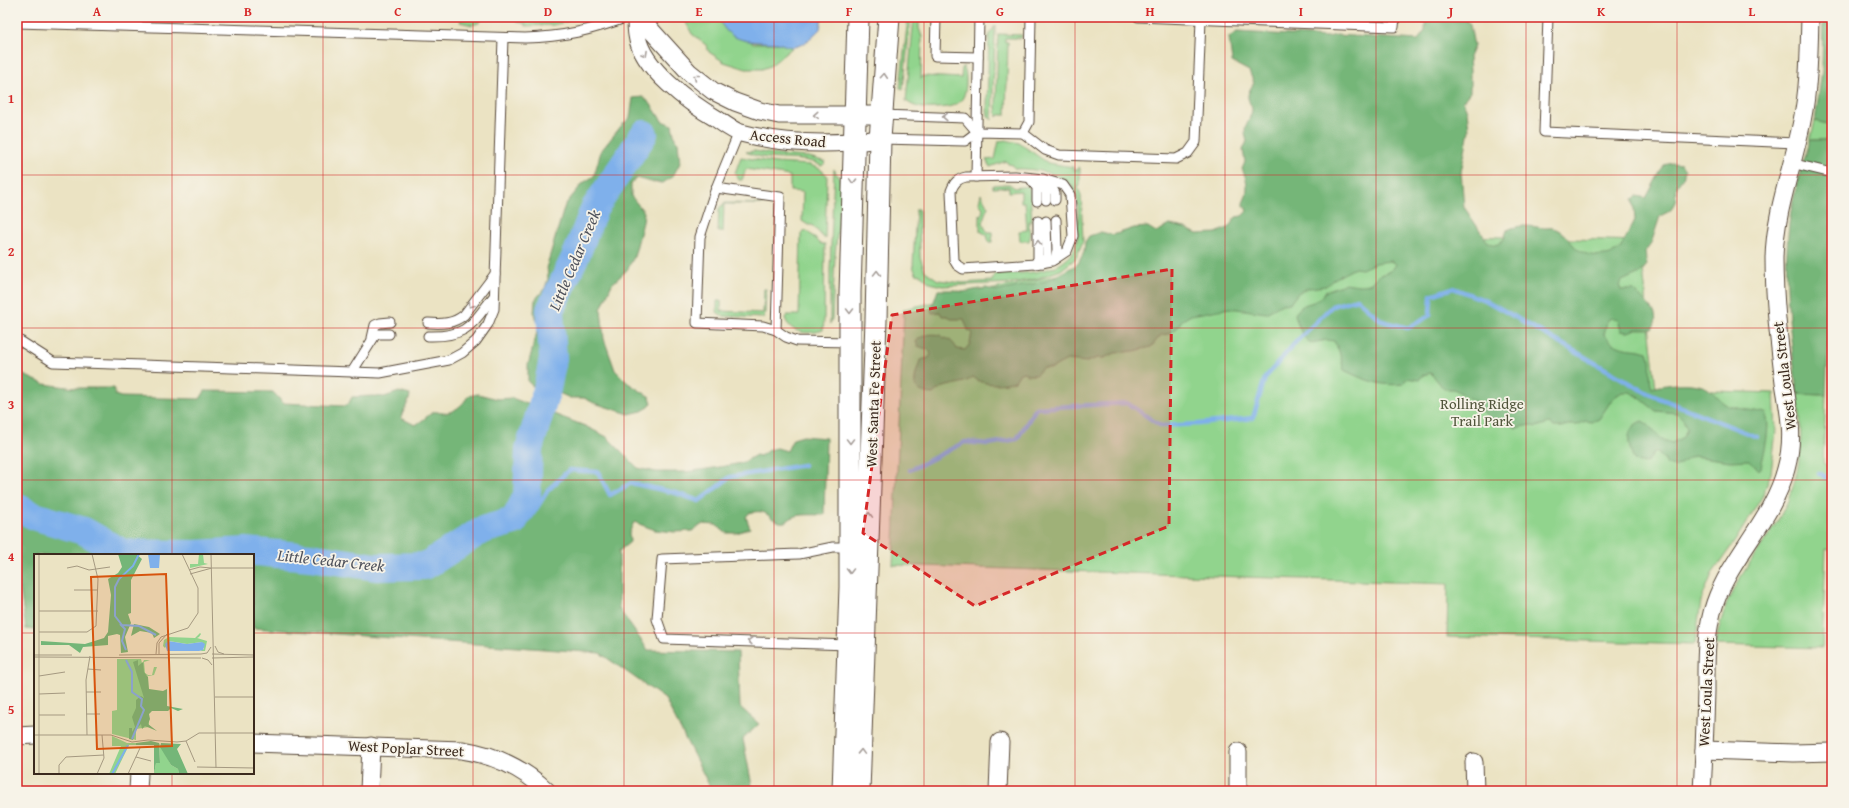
<svg xmlns="http://www.w3.org/2000/svg" width="1849" height="808" font-family="'Gentium Book Plus',serif">
	<style>
		.green { fill: #91d48d; stroke: #667f56 }
		.forest { fill: #74b678; stroke: #58704b }
		.water { fill: #7fb0eb; stroke: #5d6d84 }
		.lines { fill: none; stroke-linecap: round; stroke-linejoin: round }
		.stream { stroke: #7fb0eb; stroke-width: 4.5 }
		.river { stroke: #7fb0eb; stroke-width: 28 }
		.service-casing { stroke: #554637; stroke-width: 11 }
		.minor-casing { stroke: #554637; stroke-width: 19 }
		.tertiary-casing { stroke: #554637; stroke-width: 23 }
		.service { stroke: #fff; stroke-width: 9 }
		.minor { stroke: #fff; stroke-width: 17 }
		.tertiary { stroke: #fff; stroke-width: 21 }
		.oneway { stroke: #a79f9a }
		.marked { fill: #d62828; fill-opacity: 0.2; stroke: #d62828; stroke-width: 3; stroke-dasharray: 8 5; stroke-linejoin: round }
		.grid { fill: none; stroke: #d62828; stroke-width: 1; stroke-opacity: 0.55 }
		.labels { text-anchor: middle; dominant-baseline: central; stroke-width: 3.5; stroke-linejoin: round; paint-order: stroke }
		.street-label { font-size: 15px; fill: #3b2a1e; stroke: #f7f3e8 }
		.park-label { font-size: 15px; fill: #50543a; stroke: #f7f3e8 }
		.water-label { font-size: 16px; font-style: italic; fill: #4f525c; stroke: #f7f3e8 }
		.inset-river { fill: none; stroke: #7fb0eb; stroke-width: 2 }
		.inset-road { fill: none; stroke: #a59981; stroke-width: 1 }
		.view { fill: #d7540e; fill-opacity: 0.15; stroke: #d7540e; stroke-width: 2 }
		.inset-edge { fill: none; stroke: #3b2a1e; stroke-width: 2 }
		.neatline { fill: none; stroke: #d62828; stroke-width: 1.5 }
		.grid-label { font-size: 13px; text-anchor: middle; font-weight: bold; fill: #d62828 }
	</style>
	<rect width="100%" height="100%" fill="#f7f3e8"/>
	<filter id="ink" filterUnits="userSpaceOnUse"><feTurbulence type="fractalNoise" baseFrequency=".025" numOctaves="2"/><feDisplacementMap in="SourceGraphic" scale="8" xChannelSelector="R" yChannelSelector="G"/><feConvolveMatrix kernelMatrix="1 2 1 2 8 2 1 2 1" color-interpolation-filters="sRGB"/></filter>
	<filter id="wash" filterUnits="userSpaceOnUse"><feTurbulence type="fractalNoise" baseFrequency=".012" numOctaves="4" result="noise"/><feDisplacementMap in="SourceGraphic" scale="16" xChannelSelector="R" yChannelSelector="G"/><feGaussianBlur stdDeviation="0.9" result="paint"/><feColorMatrix in="noise" values="0 0 0 0 0 0 0 0 0 0 0 0 0 0 0 0 0 1.4 0 .05"/><feComposite in="paint" operator="in"/></filter>
	<g filter="url(#wash)">
		<rect width="100%" height="100%" fill="#ebe3c3"/>
		<g class="green">
			<path d="M462,17H483L479,23L472,25L460,22Z"/>
			<path d="M515,17H582L554,25L526,26V24L518,22Z"/>
			<path d="M683,17H719L720,20L753,43H778L793,47L770,66L762,69H746L724,62L709,52L706,45L692,34Z"/>
			<path d="M908,17H911L903,89L900,88Z"/>
			<path d="M914,17H919V28L922,37L921,79L923,76L961,78L962,68L963,66C966,70 966,76 966,81C966,104 956,107 936,108C925,109 915,108 906,101Z"/>
			<path d="M995,26V31L992,120L988,116L987,109L989,35Z"/>
			<path d="M998,34L1022,35L1021,38H1005V42H1008L1006,115H999L997,117L996,107Z"/>
			<path d="M1815,121L1832,125V140H1810Z"/>
			<path d="M1006,140L1019,143L1048,163L1073,167V170H1078V167L1080,168V184L1078,188L1081,195L1083,241L1076,258L1061,270L1036,279L1012,283L942,286L930,283L921,275L916,274L913,266L916,209H919L920,257L925,271L938,280L963,283L992,281L995,274C1018,273 1050,275 1068,258C1078,249 1078,236 1078,224C1078,214 1079,200 1075,191C1067,173 1032,168 1015,169L1013,165L1008,164L1006,161L990,167L986,160L995,159L999,141Z"/>
			<path d="M754,151L778,155L809,157L826,162L822,166C803,154 769,164 746,152Z"/>
			<path d="M741,157L776,163L810,165L820,169L827,175L825,239L812,225H808L802,221L803,192L790,191V176L746,169L742,180H739L735,173Z"/>
			<path d="M834,169L840,180L842,193L835,254L832,319L830,324V271Z"/>
			<path d="M1009,184L1015,188L1028,186L1030,191L1032,221H1029L1030,238L1029,241H1020L1019,231L1027,230L1025,202H1021V191L1009,192V187L993,188V185Z"/>
			<path d="M981,194L988,207C984,216 980,224 988,232H992V242H989L987,235L980,231V215L982,213L983,208L979,203Z"/>
			<path d="M725,203L764,204H724L723,232H718L719,208Z"/>
			<path d="M1261,230L1640,241L1656,389L1774,393L1776,431L1771,473L1762,497L1735,541L1712,574L1701,601L1695,644L1447,637L1448,584L893,565L904,309Z"/>
			<path d="M807,231L821,244H825L824,320L823,330C809,335 790,334 785,318L787,315H799L801,233Z"/>
			<path d="M764,289H766L765,313L763,318L723,316L717,312V301H721V311L763,313Z"/>
			<path d="M1797,394L1826,395L1823,463L1832,468V551L1826,549L1822,648L1715,645C1720,624 1725,603 1736,585C1751,558 1772,534 1785,507C1802,471 1804,433 1797,394Z"/>
		</g>
		<g class="forest">
			<path d="M1426,17H1460L1466,20L1470,25L1474,46L1469,57L1470,71V92L1463,101L1467,111L1469,130L1461,172L1464,207L1487,241L1494,245L1498,244L1504,239L1507,230C1520,224 1530,226 1544,228C1548,228 1552,227 1556,229C1566,233 1570,244 1579,250C1589,258 1610,257 1620,249L1635,220L1633,199L1637,196L1646,198L1664,165L1672,163L1681,164L1685,170L1683,178L1677,186L1675,202L1670,211L1660,216L1651,244L1645,252L1647,265L1640,273L1622,281L1619,285L1621,290H1634C1643,303 1664,311 1652,329H1636L1628,332L1621,331L1618,319L1611,318L1607,321L1604,335C1621,353 1628,346 1648,352C1653,364 1648,377 1652,388C1666,384 1698,380 1710,390C1717,396 1721,403 1729,406C1739,409 1756,411 1766,413C1771,429 1764,451 1761,468L1759,470L1750,460L1730,461L1693,456L1675,467L1667,465L1664,459L1655,451L1647,463L1635,461C1628,447 1623,428 1642,421C1655,427 1653,438 1672,443L1683,437L1687,429L1683,419L1677,413L1656,411L1640,398L1630,392H1622L1613,398L1599,419L1592,422L1586,421L1577,425H1568L1561,427H1554L1549,423L1536,427L1530,425L1516,428L1508,422L1494,420L1486,415L1477,403L1454,389H1444L1431,373L1423,375L1419,380L1406,378L1404,384C1381,387 1364,380 1344,370L1339,351L1334,341L1327,340L1311,343C1302,339 1297,323 1295,314C1304,301 1308,306 1319,299C1321,298 1323,294 1325,292C1331,288 1339,287 1345,283C1353,284 1363,287 1371,283C1373,281 1375,278 1378,276C1385,272 1392,273 1396,264L1390,261L1375,263L1362,269L1355,268L1334,279L1326,286L1309,288L1299,292L1290,303L1282,304L1266,313L1230,308L1191,315L1181,321L1178,327L1168,334L1161,335L1151,347L1134,351L1115,353L1104,358H1097L1087,362L1067,360L1052,368H1042L1036,375H1028L1024,372L1020,373L1015,381C1002,385 983,386 973,377C962,387 943,382 933,394C907,392 915,378 920,360L929,358L931,354L929,350L918,346L916,342C920,335 932,333 940,335L943,338C950,339 953,342 957,349L965,350L970,344L972,332L968,330L964,319H951L948,316H942L940,312L932,313L931,310L938,290H955L962,292L986,288L998,291L1046,281L1078,264L1084,252L1085,242L1089,236L1101,232L1113,235L1134,228L1148,227L1156,232L1170,225L1185,228L1197,234L1216,233L1228,228L1236,217L1242,216L1247,211L1243,203C1249,191 1248,181 1242,169L1245,162L1243,150L1247,141C1241,125 1250,123 1252,110C1252,106 1250,105 1249,101C1246,95 1250,89 1254,83L1249,71L1232,62L1229,37L1237,32L1328,37L1336,35L1418,40L1425,31Z"/>
			<path d="M1823,17H1832V125L1815,121L1822,71Z"/>
			<path d="M643,97L650,103L662,121L672,125L675,139L678,142L680,163L673,176L663,183L651,182L637,178L631,183V196L644,212L643,222L634,257L627,270L612,284L601,309L604,339L615,370L628,383L650,397L652,403L649,407L642,411L629,414L594,403L584,398H570L552,390L534,387L528,382V365L539,325L534,314L535,300L545,288L548,279L547,265L565,205L583,183L594,176L601,151L622,125L630,118L633,98Z"/>
			<path d="M1810,140H1832V241L1826,395L1797,394C1792,342 1783,288 1788,235C1790,203 1801,170 1810,140Z"/>
			<path d="M17,372L44,384L75,388H114L115,395L121,397L200,399L205,391L273,392L283,403L345,406L349,403L352,397L373,396L384,397L399,392L410,395C409,403 403,410 401,418L415,425C420,423 431,413 433,412C437,411 439,413 443,413C454,413 463,405 468,396L478,394L498,399L512,398L585,426L607,437L638,468L656,472H685L714,468L742,463L756,455L760,456L769,450L777,448L787,451L793,439L803,436L826,438L824,515C817,515 803,514 796,516C790,517 787,524 780,522C766,518 769,508 749,513L746,517L750,528L737,533H726L716,525L703,524L692,531L675,532L655,530L634,522L629,533L630,542L619,551V609L648,650L738,652L740,707L759,724L743,739L753,791H710L709,785L665,699L600,653L253,628V555H35V630L26,629L19,582L17,579Z"/>
		</g>
		<path class="water" d="M719,17H822L820,29C814,35 806,43 798,46C790,49 784,44 777,43C754,41 727,45 719,17Z"/>
		<g class="lines">
			<g class="stream">
				<path d="M910,470L965,442L989,444L1017,439L1036,408L1127,403L1161,426L1199,424L1253,418L1265,378L1295,343L1332,306L1357,299L1382,321L1408,328L1430,315L1431,295L1453,288L1487,301L1649,394L1757,437"/>
				<path d="M1819,473L1832,481"/>
				<path d="M514,521L531,517L548,490L569,470L598,472L610,495L631,483L676,493L699,501L730,477L804,465"/>
			</g>
			<path class="river" d="M17,507L34,516L84,531L123,553L195,554L246,551L310,557L376,567L425,566L482,530L514,521L527,496L529,449L547,389L553,359L550,310L577,253L594,209L644,134"/>
		</g>
	</g>
	<g filter="url(#ink)">
		<g class="lines">
			<g class="service-casing">
				<g id="service">
					<path d="M936,17L935,56L978,57"/>
					<path d="M1138,17L1394,27L1395,17"/>
					<path d="M1548,17L1544,132L1796,143"/>
					<path d="M17,23L525,38C564,37 592,30 628,17"/>
					<path d="M882,115L965,118L977,132"/>
					<path d="M739,132L716,188L700,237L697,323L763,326L776,330L786,337L797,341L850,342"/>
					<path d="M1023,133L1029,122L1031,17"/>
					<path d="M880,139L965,141L977,132L1023,133L1045,150L1059,155L1176,159L1188,153L1196,142L1201,20"/>
					<path d="M1791,163L1832,173"/>
					<path d="M1015,176L1043,179L1063,185L1070,195L1073,236L1067,251L1052,261L1035,264L963,269L957,265L954,260L951,191C954,183 957,179 966,177Z"/>
					<path d="M976,177L979,17"/>
					<path d="M1030,178L1037,188V201"/>
					<path d="M1036,179L1046,192V200"/>
					<path d="M1048,181L1055,193V200"/>
					<path d="M716,188L780,197L776,330"/>
					<path d="M1055,259L1057,250L1056,220"/>
					<path d="M1043,263L1047,256L1046,221"/>
					<path d="M1035,264L1038,259V221"/>
					<path d="M428,323C442,324 453,324 464,315L495,274"/>
					<path d="M428,336C468,337 471,325 494,296"/>
					<path d="M372,338L375,325L380,323L390,322"/>
					<path d="M17,339L53,362L352,372L380,373L449,360L462,353L476,341L488,324L494,309L503,38"/>
					<path d="M352,372L376,334H389"/>
					<path d="M849,645L664,639L657,619L662,559L799,554L833,547H851"/>
				</g>
			</g>
			<g class="minor-casing">
				<g id="minor">
					<path d="M636,17C636,23 636,29 637,35C641,68 691,104 717,119C724,124 733,131 741,133C786,145 834,145 880,139"/>
					<path d="M639,17L689,72L713,91L735,102L760,111L779,115H882"/>
					<path d="M17,736L35,735"/>
					<path d="M253,743L462,750C495,755 523,768 547,791"/>
					<path d="M1704,750L1794,753L1832,752"/>
					<path d="M1474,762L1475,791"/>
					<path d="M138,791L139,773"/>
					<path d="M369,791L371,746"/>
					<path d="M998,791L1000,742"/>
					<path d="M1238,791V752"/>
					<path d="M1702,791C1704,758 1705,724 1706,691C1706,662 1705,631 1715,603C1732,555 1773,519 1786,469C1795,437 1789,414 1784,382C1779,341 1774,300 1774,258C1775,211 1793,167 1802,121C1809,87 1809,52 1810,17"/>
				</g>
			</g>
			<g class="tertiary-casing">
				<g id="tertiary">
					<path d="M843,791L850,587V293L858,17"/>
					<path d="M859,791L876,320L880,139L889,17"/>
				</g>
			</g>
			<use href="#service" class="service"/>
			<use href="#minor" class="minor"/>
			<use href="#tertiary" class="tertiary"/>
		</g>
		<defs><path id="oneway-chevron" d="M-2-3.5L2.5 0L-2 3.5" fill="none" stroke-width="1.6" stroke-linecap="round" stroke-linejoin="round"/></defs>
		<g class="oneway">
			<use href="#oneway-chevron" transform="translate(645 54) rotate(61)"/>
			<use href="#oneway-chevron" transform="translate(884 76) rotate(-86)"/>
			<use href="#oneway-chevron" transform="translate(696 77) rotate(-142)"/>
			<use href="#oneway-chevron" transform="translate(816 115) rotate(176)"/>
			<use href="#oneway-chevron" transform="translate(945 117) rotate(-178)"/>
			<use href="#oneway-chevron" transform="translate(853 181) rotate(92)"/>
			<use href="#oneway-chevron" transform="translate(1038 243) rotate(-91)"/>
			<use href="#oneway-chevron" transform="translate(877 273) rotate(-89)"/>
			<use href="#oneway-chevron" transform="translate(471 305) rotate(127)"/>
			<use href="#oneway-chevron" transform="translate(850 311) rotate(90)"/>
			<use href="#oneway-chevron" transform="translate(850 441) rotate(90)"/>
			<use href="#oneway-chevron" transform="translate(869 515) rotate(-88)"/>
			<use href="#oneway-chevron" transform="translate(850 571) rotate(90)"/>
			<use href="#oneway-chevron" transform="translate(750 641) rotate(-178)"/>
			<use href="#oneway-chevron" transform="translate(861 752) rotate(-88)"/>
		</g>
	</g>
	<path class="marked" d="M1172,269L1169,526L975,606L863,533L892,315Z"/>
	<path class="grid" d="M172,17V555M323,17V791M473,17V791M624,17V791M774,17V791M924,17V791M1075,17V791M1225,17V791M1376,17V791M1526,17V791M1677,17V791M17,175H1832M17,328H1832M17,480H1832M17,633H35M253,633H1832M172,773V791"/>
	<g class="labels">
		<g class="street-label">
			<text transform="translate(788 138) rotate(6)">Access Road</text>
			<text transform="translate(1784 376) rotate(-97)">West Loula Street</text>
			<text transform="translate(873 404) rotate(-88)">West Santa Fe Street</text>
			<text transform="translate(1706 692) rotate(-87)">West Loula Street</text>
			<text transform="translate(406 748) rotate(3)">West Poplar Street</text>
		</g>
		<g class="park-label">
			<text x="1482" y="403">Rolling Ridge<tspan x="1482" dy="17">Trail Park</tspan></text>
		</g>
		<g class="water-label">
			<text transform="translate(574 260) rotate(-67)">Little Cedar Creek</text>
			<text transform="translate(331 560) rotate(6)">Little Cedar Creek</text>
		</g>
	</g>
	<g transform="translate(34 554)">
		<rect width="220" height="220" fill="#ebe3c3"/>
		<path d="M165,0H169L170,9L174,10L156,14V10H164ZM166,79L167,80L165,83L163,84L173,87L171,97H166L170,95L168,88L153,90L135,87L131,94L129,92L130,86L135,83L161,84ZM83,105H107L109,113V108L110,106H116L110,108L111,119L114,121H118L120,113H123L120,121L114,122L111,120L115,138V173L102,175V186L78,180V157L83,156ZM78,182L93,189H102V191H95L81,220H75L87,192H78ZM125,189L137,211L144,215L145,220H120L122,209H126Z" fill="#91d48d"/>
		<path d="M84,0H102L108,5L97,26V59L94,60L97,69L91,83L94,98L87,99L86,81L83,80L74,82V91L49,93L46,99L35,91H7V87L51,90L70,84L74,78L77,41L74,25L84,19L88,13ZM100,70L115,73L126,80L120,84L118,79L106,77L97,82ZM104,106V112L109,108L110,118L114,123L115,135L129,137L133,135V152L149,155L144,157L137,154L134,157H118L115,160L116,165L114,170L123,177L111,172L108,175L107,170L102,175L99,186L95,185V174H98V178L101,173L98,163L102,154V146L107,142L110,144L99,108ZM117,187L125,189L126,209H122L120,220V191H102V189ZM127,189L147,190L143,195L154,220H145L144,215L137,211L126,193Z" fill="#74b678"/>
		<path d="M114,0H126L125,14H116ZM134,87L153,90L168,88L171,90L169,96L165,97H133L131,90Z" fill="#7fb0eb"/>
		<path class="inset-river" d="M105,0L99,12L85,25L81,33V62L88,71L105,72L122,81M86,70L91,75L88,87L92,96M92,106L98,118V138L108,145L107,152L110,156L98,185M78,220L94,191"/>
		<path class="inset-road" d="M5,0V220M177,0L182,214M33,14L43,12L55,16L76,13M155,16L166,13L177,14M156,20L178,14H220M40,36H64M5,57H64M5,78H53L62,72L64,25L58,0M181,92L184,98L190,100M122,100L123,89L127,83L154,74L164,59V34L148,0M125,100V89L133,80M167,100L173,99L177,93M178,100L220,101M0,101H38M85,101L167,100M0,103L167,104M168,104L174,106L178,111M178,104L220,103M54,115L67,116M5,122L31,118M52,138H67M5,140L31,139M181,143H220M52,160H66M5,161H31M0,181H77L98,188L114,186L143,188L152,187L165,179H220M53,181L52,126L56,102M152,187L161,208M102,203L117,207M163,213L220,214M25,220V211L32,203L70,201M63,220L70,204L68,181M94,220L106,194"/>
		<path class="view" d="M132,20L138,192L63,195L57,23Z"/>
		<rect width="220" height="220" class="inset-edge"/>
	</g>
	<rect width="1849" height="808" fill="none" stroke="#f7f3e8" stroke-width="44"/>
	<rect x="22" y="22" width="1805" height="764" class="neatline"/>
	<g class="grid-label">
		<text x="97" y="16">A</text>
		<text x="248" y="16">B</text>
		<text x="398" y="16">C</text>
		<text x="548" y="16">D</text>
		<text x="699" y="16">E</text>
		<text x="849" y="16">F</text>
		<text x="1000" y="16">G</text>
		<text x="1150" y="16">H</text>
		<text x="1301" y="16">I</text>
		<text x="1451" y="16">J</text>
		<text x="1601" y="16">K</text>
		<text x="1752" y="16">L</text>
		<text x="11" y="103">1</text>
		<text x="11" y="256">2</text>
		<text x="11" y="409">3</text>
		<text x="11" y="561">4</text>
		<text x="11" y="714">5</text>
	</g>
</svg>
